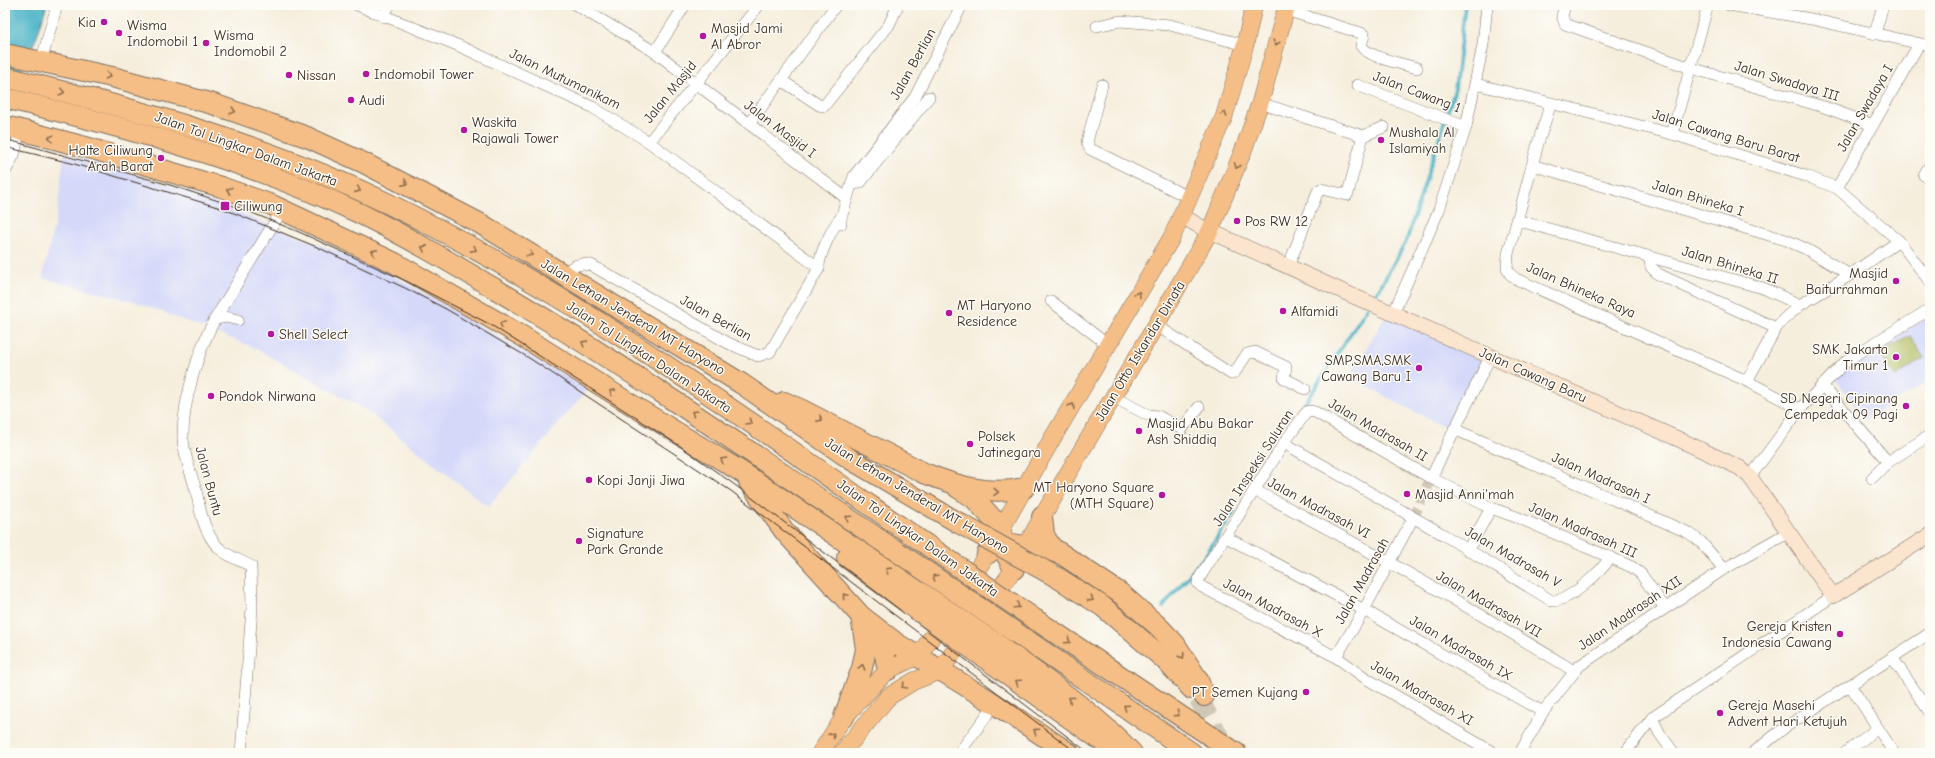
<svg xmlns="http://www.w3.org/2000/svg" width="1935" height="758" font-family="'Comic Neue',sans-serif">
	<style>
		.built { fill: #d4d8f9 }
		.green { fill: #b0bc5e; stroke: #76733e }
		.water { fill: #49b2c7; stroke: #426e72 }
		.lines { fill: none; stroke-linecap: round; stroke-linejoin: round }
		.stream { stroke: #49b2c7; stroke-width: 3.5 }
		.street-tunnel { stroke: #d1c7b7; stroke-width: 11; stroke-dasharray: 11 5.5; stroke-linecap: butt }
		.highway-tunnel { stroke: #d1c7b7; stroke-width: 20; stroke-dasharray: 20 10; stroke-linecap: butt }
		.street-casing { stroke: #7c6f61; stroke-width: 12 }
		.secondary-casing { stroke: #7c6f61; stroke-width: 16 }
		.primary-casing { stroke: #7c6f61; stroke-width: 18 }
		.highway-casing { stroke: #7c6f61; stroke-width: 22 }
		.street { stroke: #fff; stroke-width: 11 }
		.secondary { stroke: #fbe5cf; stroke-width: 15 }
		.primary { stroke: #f5be86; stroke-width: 17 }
		.highway { stroke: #f5be86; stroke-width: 20 }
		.tram { stroke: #3b2a1e; stroke-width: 1 }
		.highway-bridge-casing { stroke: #7c6f61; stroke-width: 22; stroke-linecap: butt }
		.highway-bridge { stroke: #f5be86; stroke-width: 20 }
		.oneway { stroke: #8f6d4d }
		.poi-dot { fill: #b5179e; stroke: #fdfcf7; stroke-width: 1.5 }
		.labels { text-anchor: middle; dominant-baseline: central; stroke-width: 3; stroke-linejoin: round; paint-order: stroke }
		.poi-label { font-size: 14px; fill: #3b2a1e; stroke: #fdfcf7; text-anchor: start }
		.street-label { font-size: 14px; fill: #3b2a1e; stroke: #fdfcf7 }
	</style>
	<rect width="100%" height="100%" fill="#fdfcf7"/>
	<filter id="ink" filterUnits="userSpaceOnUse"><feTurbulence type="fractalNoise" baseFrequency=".025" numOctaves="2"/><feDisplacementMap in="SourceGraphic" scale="8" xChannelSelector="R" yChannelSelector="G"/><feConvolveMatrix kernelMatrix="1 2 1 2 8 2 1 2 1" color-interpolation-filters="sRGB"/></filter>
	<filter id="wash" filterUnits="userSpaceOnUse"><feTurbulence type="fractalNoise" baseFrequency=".012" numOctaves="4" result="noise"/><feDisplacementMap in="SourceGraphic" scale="16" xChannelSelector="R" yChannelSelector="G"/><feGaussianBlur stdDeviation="0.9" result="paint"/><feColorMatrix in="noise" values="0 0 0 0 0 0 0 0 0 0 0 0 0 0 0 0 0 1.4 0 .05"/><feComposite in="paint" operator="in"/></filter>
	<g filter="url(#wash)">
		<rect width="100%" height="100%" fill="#f6eedd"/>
		<g class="built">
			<path d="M64,154L170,185L383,270L588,389L488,507L366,410L253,347L136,302L42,278L57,214Z"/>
			<path d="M1387,314L1488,359L1451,431L1349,377Z"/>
			<path d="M1930,315V380L1865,420L1833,375Z"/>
		</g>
		<path class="green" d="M1910,336L1924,358L1895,377L1880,354Z"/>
		<path class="water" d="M5,5H47L36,39L10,95L5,115Z"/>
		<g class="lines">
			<g class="stream">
				<path d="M1372,301L1406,242L1455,89L1465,5"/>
				<path d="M1298,414L1368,307"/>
				<path d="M1163,607L1205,556L1234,512"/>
				<path d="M1035,753L1039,748"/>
			</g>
		</g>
	</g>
	<g filter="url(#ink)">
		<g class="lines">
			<path class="street-tunnel" d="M1413,518L1431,478"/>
			<path class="highway-tunnel" d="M1199,699L1226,750"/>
			<g class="street-casing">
				<g id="street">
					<path d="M357,5L457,45L592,107L649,142L819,268"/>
					<path d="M576,5L655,52L846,198"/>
					<path d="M1565,5L1562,16L1565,24L1691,68L1824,107L1873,125"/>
					<path d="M1729,5L1811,19L1930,46"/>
					<path d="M1285,10L1361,33L1364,35L1361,46C1369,58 1404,64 1417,68"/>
					<path d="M384,17L389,5"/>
					<path d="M1097,26L1120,21L1170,25L1245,45"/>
					<path d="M1875,34L1883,5"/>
					<path d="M655,52L685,5"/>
					<path d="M41,62L57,5"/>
					<path d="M781,80L819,105L824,106L889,25L898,5"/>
					<path d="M1476,84L1672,134L1806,176L1837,188L1899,241L1930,282"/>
					<path d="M1102,85L1087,142L1090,149L1190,198"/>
					<path d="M1357,85L1466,127"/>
					<path d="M1260,103L1363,136L1384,127"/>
					<path d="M1551,103L1539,140L1508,254L1507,268L1510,274L1516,279L1747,381L1800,409"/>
					<path d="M749,124L836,5"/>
					<path d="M1672,134L1708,5"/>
					<path d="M649,142L759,5"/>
					<path d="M1532,165L1786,240L1806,249L1850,275"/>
					<path d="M1930,165L1924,175L1930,180"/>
					<path d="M5,172L14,155L20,129"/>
					<path d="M851,184L860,183L929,97"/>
					<path d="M1837,188L1919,44"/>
					<path d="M1516,220L1763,288L1800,305"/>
					<path d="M841,224V218L854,176L915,97L962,5"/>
					<path d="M1649,256L1651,267L1658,274L1776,328"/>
					<path d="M1288,267L1318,191L1321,189L1347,195L1348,193L1363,136"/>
					<path d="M564,275C572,265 579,263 591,265L728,343L758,356L770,352L819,268C818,257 833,225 841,218"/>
					<path d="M1051,301L1108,345"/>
					<path d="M1393,314L1439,210L1466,127L1483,45L1487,5"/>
					<path d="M215,319L282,210"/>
					<path d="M238,320L226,317L215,319C198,350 182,404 183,439C184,458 193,477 197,495C200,512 205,535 219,548C227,556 241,561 251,566L252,608L241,753"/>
					<path d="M1156,325L1231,374L1235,372L1247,354L1255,352L1286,367L1284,378L1305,389"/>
					<path d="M1747,381L1776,328L1784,319L1800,305L1850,275L1899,241"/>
					<path d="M1822,385L1888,462L1872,478"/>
					<path d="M1113,397L1148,415L1158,416L1182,429L1199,407"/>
					<path d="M1454,429L1689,533L1701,542L1724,569"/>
					<path d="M1284,443L1444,535L1552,601C1571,601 1601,571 1611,557"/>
					<path d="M1888,462L1930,435"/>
					<path d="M1750,477L1800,409L1847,360L1930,309"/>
					<path d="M1431,478L1490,357"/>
					<path d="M1254,490C1363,546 1470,607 1574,671"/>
					<path d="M1226,537L1364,610L1543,712"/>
					<path d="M1468,550L1491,508"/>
					<path d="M1336,657L1364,610L1413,518"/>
					<path d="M1892,657L1930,713"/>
					<path d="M1850,685L1894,753"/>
					<path d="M1652,718L1660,734L1674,753"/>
					<path d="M959,753L995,704"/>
					<path d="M1494,753L1367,679L1336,657L1202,587L1198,583L1200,577L1284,443L1305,414L1308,411L1315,412L1431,478L1491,508L1519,518L1632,567L1641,574L1665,608"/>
					<path d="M1520,753L1543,712L1579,666L1724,569L1789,532"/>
					<path d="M1625,753L1652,718L1833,596"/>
					<path d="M1753,753L1784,728L1930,633"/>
					<path d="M1845,753L1878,728"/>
				</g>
			</g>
			<g class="secondary-casing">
				<path id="secondary" d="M1182,216L1201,227L1344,292L1676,438L1740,468L1750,477L1833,596L1930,535"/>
			</g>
			<g class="primary-casing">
				<g id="primary">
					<path d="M820,753L844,717L888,670L918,656L949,614L987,554L1052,439L1172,237L1224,117L1245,45L1254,5"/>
					<path d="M842,753L888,697L914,681L940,671L1014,569L1042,517L1156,325L1210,231L1243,151L1260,103L1287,5"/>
				</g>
			</g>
			<g class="highway-casing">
				<g id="highway">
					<path d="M5,54L112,77L213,104L307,137L364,163L481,224L742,384L850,459L957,522"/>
					<path d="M5,77C136,109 269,145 391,205C568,292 731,408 892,521"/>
					<path d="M5,98C125,127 247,160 359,213C408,237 455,265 502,293C631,369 755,455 880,540"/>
					<path d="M5,126L89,148L221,187L272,205L395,263L522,336L640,410L740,471L920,592"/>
					<path d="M784,402L802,410L924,473C957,486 988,496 1024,488"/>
					<path d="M749,482L785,532L861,616L896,643L995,704L1069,753"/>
					<path d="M958,488L974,498L1001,528L1003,549L1014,569"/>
					<path d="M1042,517L1044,535L1051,547L1120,593L1158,626L1175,644L1198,680L1204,696"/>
					<path d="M987,554L1001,544L1006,543L1044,549L1061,554"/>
					<path d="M847,558L909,604"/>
					<path d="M1058,578L1102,606L1165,660L1192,689"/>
					<path d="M1036,620L1236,753"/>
					<path d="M880,631L888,670"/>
					<path d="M1025,639L1192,753"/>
					<path d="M1001,647C1046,680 1093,712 1132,753"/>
					<path d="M992,663L1112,748"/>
					<path d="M844,717L862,668L866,649L861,616"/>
				</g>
			</g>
			<use href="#street" class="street"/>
			<use href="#secondary" class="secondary"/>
			<use href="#primary" class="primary"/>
			<use href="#highway" class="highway"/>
			<g class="tram">
				<path d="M5,139L170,185L240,208L299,232L408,282L491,325L680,446L735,485L1089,753"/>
				<path d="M5,147L71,163L224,209L317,247L405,288L446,309L529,358L731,491L1077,753"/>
			</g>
			<g class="highway-bridge-casing">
				<g id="highway-bridge">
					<path d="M892,521L1036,620"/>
					<path d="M957,522L1058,578"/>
					<path d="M880,540L1025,639"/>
					<path d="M920,592L1001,647"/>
					<path d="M909,604L992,663"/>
				</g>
			</g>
			<use href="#highway-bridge" class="highway-bridge"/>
		</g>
		<defs><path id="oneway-chevron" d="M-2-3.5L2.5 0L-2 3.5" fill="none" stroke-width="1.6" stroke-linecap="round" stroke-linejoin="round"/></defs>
		<g class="oneway">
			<use href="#oneway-chevron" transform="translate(1276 43) rotate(106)"/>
			<use href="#oneway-chevron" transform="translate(108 76) rotate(12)"/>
			<use href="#oneway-chevron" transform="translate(62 92) rotate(14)"/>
			<use href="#oneway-chevron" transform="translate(233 111) rotate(18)"/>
			<use href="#oneway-chevron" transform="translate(1224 114) rotate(-72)"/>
			<use href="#oneway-chevron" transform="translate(51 138) rotate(-165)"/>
			<use href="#oneway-chevron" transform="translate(1237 166) rotate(112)"/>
			<use href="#oneway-chevron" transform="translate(405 183) rotate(27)"/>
			<use href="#oneway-chevron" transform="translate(229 190) rotate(-160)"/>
			<use href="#oneway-chevron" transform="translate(358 190) rotate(24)"/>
			<use href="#oneway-chevron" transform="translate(424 248) rotate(-152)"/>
			<use href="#oneway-chevron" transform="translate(474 249) rotate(29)"/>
			<use href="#oneway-chevron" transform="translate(374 252) rotate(-153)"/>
			<use href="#oneway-chevron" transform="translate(530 254) rotate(32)"/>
			<use href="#oneway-chevron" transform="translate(1138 294) rotate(-59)"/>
			<use href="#oneway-chevron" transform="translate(502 324) rotate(-149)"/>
			<use href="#oneway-chevron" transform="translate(584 343) rotate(-148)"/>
			<use href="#oneway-chevron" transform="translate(612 392) rotate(-147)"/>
			<use href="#oneway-chevron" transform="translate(1072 406) rotate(-59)"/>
			<use href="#oneway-chevron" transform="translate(694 413) rotate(-146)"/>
			<use href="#oneway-chevron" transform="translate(820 419) rotate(27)"/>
			<use href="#oneway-chevron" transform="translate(749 422) rotate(34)"/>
			<use href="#oneway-chevron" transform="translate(723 460) rotate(-148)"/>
			<use href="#oneway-chevron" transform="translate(996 492) rotate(2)"/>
			<use href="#oneway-chevron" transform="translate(848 518) rotate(-146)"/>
			<use href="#oneway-chevron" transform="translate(888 570) rotate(-146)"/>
			<use href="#oneway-chevron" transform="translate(935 577) rotate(-146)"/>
			<use href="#oneway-chevron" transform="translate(845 596) rotate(-131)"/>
			<use href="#oneway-chevron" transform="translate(1091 599) rotate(32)"/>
			<use href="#oneway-chevron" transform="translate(1017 606) rotate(34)"/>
			<use href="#oneway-chevron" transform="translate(1068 641) rotate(34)"/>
			<use href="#oneway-chevron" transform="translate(1182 656) rotate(58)"/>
			<use href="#oneway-chevron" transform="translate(862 667) rotate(-75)"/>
			<use href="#oneway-chevron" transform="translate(1018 682) rotate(-145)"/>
			<use href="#oneway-chevron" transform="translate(904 686) rotate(150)"/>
			<use href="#oneway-chevron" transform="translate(1071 699) rotate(-141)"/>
			<use href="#oneway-chevron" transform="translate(1126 707) rotate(-146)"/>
			<use href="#oneway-chevron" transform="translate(1177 714) rotate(34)"/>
			<use href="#oneway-chevron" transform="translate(1036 731) rotate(-146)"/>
			<use href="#oneway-chevron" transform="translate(832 735) rotate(-54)"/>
		</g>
	</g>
	<g class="poi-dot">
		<circle cx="104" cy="22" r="4"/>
		<circle cx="119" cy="33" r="4"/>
		<circle cx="703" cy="36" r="4"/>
		<circle cx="206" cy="43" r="4"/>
		<circle cx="366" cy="74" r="4"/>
		<circle cx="289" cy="75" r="4"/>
		<circle cx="351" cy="100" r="4"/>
		<circle cx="464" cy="130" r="4"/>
		<circle cx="1381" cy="140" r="4"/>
		<circle cx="161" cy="158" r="4"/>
		<rect x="220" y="201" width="10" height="10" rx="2"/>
		<circle cx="1237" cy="221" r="4"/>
		<circle cx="1896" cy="281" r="4"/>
		<circle cx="1283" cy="311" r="4"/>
		<circle cx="949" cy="313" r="4"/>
		<circle cx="271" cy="334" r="4"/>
		<circle cx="1896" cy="357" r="4"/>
		<circle cx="1419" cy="368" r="4"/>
		<circle cx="211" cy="396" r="4"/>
		<circle cx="1906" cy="406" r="4"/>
		<circle cx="1139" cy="431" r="4"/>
		<circle cx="970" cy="444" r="4"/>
		<circle cx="589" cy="480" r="4"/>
		<circle cx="1407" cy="494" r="4"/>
		<circle cx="1162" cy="495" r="4"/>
		<circle cx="579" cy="541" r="4"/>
		<circle cx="1840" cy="634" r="4"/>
		<circle cx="1306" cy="692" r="4"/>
		<circle cx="1720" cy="713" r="4"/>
	</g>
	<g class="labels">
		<g class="poi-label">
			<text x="96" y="22" text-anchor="end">Kia</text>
			<text x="127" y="25">Wisma<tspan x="127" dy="16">Indomobil 1</tspan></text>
			<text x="711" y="28">Masjid Jami<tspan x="711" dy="16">Al Abror</tspan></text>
			<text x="214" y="35">Wisma<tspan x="214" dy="16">Indomobil 2</tspan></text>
			<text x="374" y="74">Indomobil Tower</text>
			<text x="297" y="75">Nissan</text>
			<text x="359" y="100">Audi</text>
			<text x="472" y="122">Waskita<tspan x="472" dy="16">Rajawali Tower</tspan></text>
			<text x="1389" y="132">Mushala Al<tspan x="1389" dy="16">Islamiyah</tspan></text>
			<text x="153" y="150" text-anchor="end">Halte Ciliwung<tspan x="153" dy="16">Arah Barat</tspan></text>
			<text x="234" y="206">Ciliwung</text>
			<text x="1245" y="221">Pos RW 12</text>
			<text x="1888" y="273" text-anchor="end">Masjid<tspan x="1888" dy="16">Baiturrahman</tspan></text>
			<text x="957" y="305">MT Haryono<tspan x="957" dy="16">Residence</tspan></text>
			<text x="1291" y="311">Alfamidi</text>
			<text x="279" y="334">Shell Select</text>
			<text x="1888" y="349" text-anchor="end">SMK Jakarta<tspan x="1888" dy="16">Timur 1</tspan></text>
			<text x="1411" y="360" text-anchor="end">SMP,SMA,SMK<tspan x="1411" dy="16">Cawang Baru I</tspan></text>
			<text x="219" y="396">Pondok Nirwana</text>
			<text x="1898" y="398" text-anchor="end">SD Negeri Cipinang<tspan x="1898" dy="16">Cempedak 09 Pagi</tspan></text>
			<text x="1147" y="423">Masjid Abu Bakar<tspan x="1147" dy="16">Ash Shiddiq</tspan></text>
			<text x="978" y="436">Polsek<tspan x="978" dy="16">Jatinegara</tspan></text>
			<text x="597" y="480">Kopi Janji Jiwa</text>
			<text x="1154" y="487" text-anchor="end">MT Haryono Square<tspan x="1154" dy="16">(MTH Square)</tspan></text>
			<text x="1415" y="494">Masjid Anni'mah</text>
			<text x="587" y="533">Signature<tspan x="587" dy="16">Park Grande</tspan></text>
			<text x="1832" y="626" text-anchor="end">Gereja Kristen<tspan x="1832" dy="16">Indonesia Cawang</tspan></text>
			<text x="1298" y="692" text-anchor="end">PT Semen Kujang</text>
			<text x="1728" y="705">Gereja Masehi<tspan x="1728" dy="16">Advent Hari Ketujuh</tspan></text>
		</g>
		<g class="street-label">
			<text transform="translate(913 64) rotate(-61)">Jalan Berlian</text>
			<text transform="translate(565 79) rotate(26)">Jalan Mutumanikam</text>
			<text transform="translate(1787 81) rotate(17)">Jalan Swadaya III</text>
			<text transform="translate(670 92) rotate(-51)">Jalan Masjid</text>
			<text transform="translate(1417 92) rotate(21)">Jalan Cawang 1</text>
			<text transform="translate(1865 108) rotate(-60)">Jalan Swadaya I</text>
			<text transform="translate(780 129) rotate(37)">Jalan Masjid I</text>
			<text transform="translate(1726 136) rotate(17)">Jalan Cawang Baru Barat</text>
			<text transform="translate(246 149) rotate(20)">Jalan Tol Lingkar Dalam Jakarta</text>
			<text transform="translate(1698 198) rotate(17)">Jalan Bhineka I</text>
			<text transform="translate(1730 265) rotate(17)">Jalan Bhineka II</text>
			<text transform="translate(1581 290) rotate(24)">Jalan Bhineka Raya</text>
			<text transform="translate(633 317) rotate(31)">Jalan Letnan Jenderal MT Haryono</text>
			<text transform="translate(716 318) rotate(29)">Jalan Berlian</text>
			<text transform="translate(1140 351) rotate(-59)">Jalan Otto Iskandar Dinata</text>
			<text transform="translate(649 357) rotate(33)">Jalan Tol Lingkar Dalam Jakarta</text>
			<text transform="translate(1533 375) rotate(24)">Jalan Cawang Baru</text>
			<text transform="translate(1378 430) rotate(30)">Jalan Madrasah II</text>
			<text transform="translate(1253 468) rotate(-57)">Jalan Inspeksi Saluran</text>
			<text transform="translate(1601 478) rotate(24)">Jalan Madrasah I</text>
			<text transform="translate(209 481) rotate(75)">Jalan Buntu</text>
			<text transform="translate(917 496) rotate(31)">Jalan Letnan Jenderal MT Haryono</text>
			<text transform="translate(1319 508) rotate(28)">Jalan Madrasah VI</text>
			<text transform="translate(1583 530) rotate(24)">Jalan Madrasah III</text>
			<text transform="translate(918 538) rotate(35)">Jalan Tol Lingkar Dalam Jakarta</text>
			<text transform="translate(1513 557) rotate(30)">Jalan Madrasah V</text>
			<text transform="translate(1362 581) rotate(-61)">Jalan Madrasah</text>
			<text transform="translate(1489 604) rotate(30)">Jalan Madrasah VII</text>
			<text transform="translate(1273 608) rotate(28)">Jalan Madrasah X</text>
			<text transform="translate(1630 613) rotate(-34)">Jalan Madrasah XII</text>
			<text transform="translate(1461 648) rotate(30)">Jalan Madrasah IX</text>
			<text transform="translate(1422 693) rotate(30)">Jalan Madrasah XI</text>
		</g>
	</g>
	<rect width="1935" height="758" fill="none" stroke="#fdfcf7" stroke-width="20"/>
</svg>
